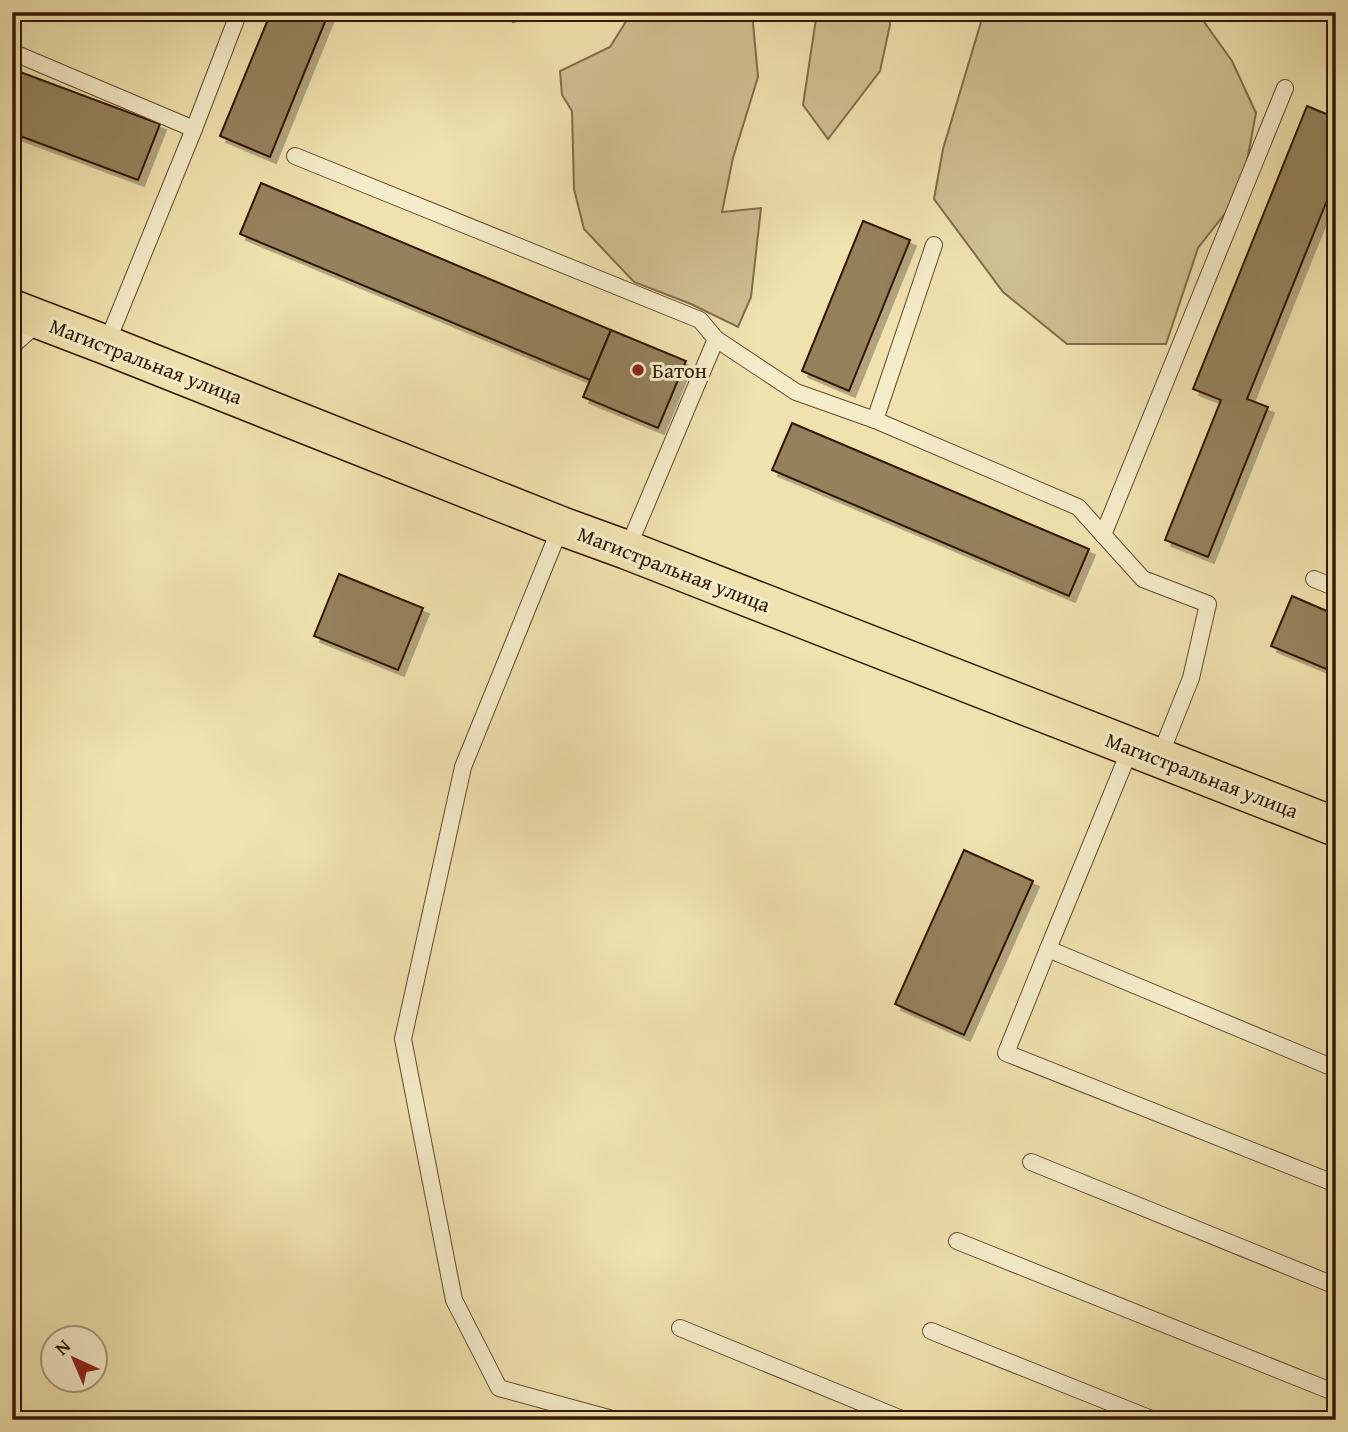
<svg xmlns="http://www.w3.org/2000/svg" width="1348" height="1432" font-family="'Gentium Book Plus',serif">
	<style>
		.green { fill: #d0bf91; stroke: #826c49; stroke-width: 2 }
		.building { fill: #95815b; stroke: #331801; stroke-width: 2; filter: url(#shadow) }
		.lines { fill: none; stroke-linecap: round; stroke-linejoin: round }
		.service-casing { stroke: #624a2c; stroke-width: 18 }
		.primary-casing { stroke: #331801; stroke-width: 41 }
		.service { stroke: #f5ecca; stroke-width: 16 }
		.primary { stroke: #f0e1ae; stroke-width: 38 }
		.poi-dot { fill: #8f2418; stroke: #f5ecca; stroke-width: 2.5 }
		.labels { text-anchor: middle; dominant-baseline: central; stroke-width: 6; stroke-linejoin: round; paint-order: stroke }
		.street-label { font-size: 21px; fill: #331801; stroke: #f5ecca }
		.poi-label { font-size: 21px; fill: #331801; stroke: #f5ecca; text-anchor: start }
	</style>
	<defs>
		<filter id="shadow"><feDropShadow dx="6" dy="6" stdDeviation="0" flood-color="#0004"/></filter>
	</defs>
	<rect width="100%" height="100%" fill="#f0e1ae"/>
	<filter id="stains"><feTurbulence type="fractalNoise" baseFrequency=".00286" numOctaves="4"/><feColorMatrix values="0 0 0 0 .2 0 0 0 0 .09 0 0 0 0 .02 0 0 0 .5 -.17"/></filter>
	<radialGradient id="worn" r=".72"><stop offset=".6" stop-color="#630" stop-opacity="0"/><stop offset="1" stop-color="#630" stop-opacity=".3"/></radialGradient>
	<g class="green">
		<path d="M503,12H546L513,22Z"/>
		<path d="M632,12H752L758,77L733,158L722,212L761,208L751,297L738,327L691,304L634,282L584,229L574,189L572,111L562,95L560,71L610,47Z"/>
		<path d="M817,12H890V25L880,71L828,139L803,105Z"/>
		<path d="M984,12H1197L1232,61L1256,113L1241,193L1198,248L1166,344H1067L1003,292L934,199L943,149Z"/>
	</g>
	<g class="building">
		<path d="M271,12H329L270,157L220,136Z"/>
		<path d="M12,69L160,124L138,180L12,133Z"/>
		<path d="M1307,106L1336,118V178L1247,399L1268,407L1208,557L1165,540L1221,400L1193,389Z"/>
		<path d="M261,183L611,330L590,380L240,234Z"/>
		<path d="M863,221L910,240L849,391L802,371Z"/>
		<path d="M611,330L686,361L658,428L583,397Z"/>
		<path d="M792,423L1089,549L1069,596L772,470Z"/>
		<path d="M339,574L423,608L398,670L314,636Z"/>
		<path d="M1292,596L1336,615V673L1271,646Z"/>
		<path d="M964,850L1033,881L964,1035L895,1004Z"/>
	</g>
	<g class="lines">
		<g class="service-casing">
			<g id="service">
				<path d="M12,52L194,129L106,345"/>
				<path d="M194,129L239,12"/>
				<path d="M295,156L700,320L716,339L796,392L875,420L1078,507L1143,579L1208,604L1191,678L1159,758"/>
				<path d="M12,346L39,322"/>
				<path d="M875,420L934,245"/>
				<path d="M561,526L463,767L403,1039L454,1300L499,1388L616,1420"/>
				<path d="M1103,535L1285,88"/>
				<path d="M627,550L716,339"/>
				<path d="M1314,579L1336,588"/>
				<path d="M1131,747L1048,949L1336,1069"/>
				<path d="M1048,949L1006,1053L1336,1184"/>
				<path d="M1031,1162L1336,1286"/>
				<path d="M957,1241L1336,1393"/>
				<path d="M680,1328L904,1420"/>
				<path d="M931,1331L1154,1420"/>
			</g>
		</g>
		<g class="primary-casing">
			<path id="primary" d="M12,309L106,345L561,526L627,550L1336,827"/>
		</g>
		<use href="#service" class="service"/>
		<use href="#primary" class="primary"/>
	</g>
	<circle class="poi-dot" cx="638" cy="370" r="7"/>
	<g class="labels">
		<g class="street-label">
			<text transform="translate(146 361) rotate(21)">Магистральная улица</text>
			<text transform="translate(674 569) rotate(21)">Магистральная улица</text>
			<text transform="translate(1202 775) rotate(21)">Магистральная улица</text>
		</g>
		<g class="poi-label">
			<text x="652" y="370">Батон</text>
		</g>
	</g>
	<rect width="1348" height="1432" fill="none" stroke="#f0e1ae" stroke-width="42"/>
	<rect x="14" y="14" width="1320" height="1404" fill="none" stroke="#331801" stroke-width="3.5"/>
	<rect x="21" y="21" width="1306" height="1390" fill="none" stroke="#331801" stroke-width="2"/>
	<g transform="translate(74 1359) rotate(316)"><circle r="33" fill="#f5ecca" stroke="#a7977a" stroke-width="2"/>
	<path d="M0-5L12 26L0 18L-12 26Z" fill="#8f2418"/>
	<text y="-10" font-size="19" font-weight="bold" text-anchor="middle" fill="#331801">N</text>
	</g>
	<rect width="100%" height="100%" filter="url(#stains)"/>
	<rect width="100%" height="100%" fill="url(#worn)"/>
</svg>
